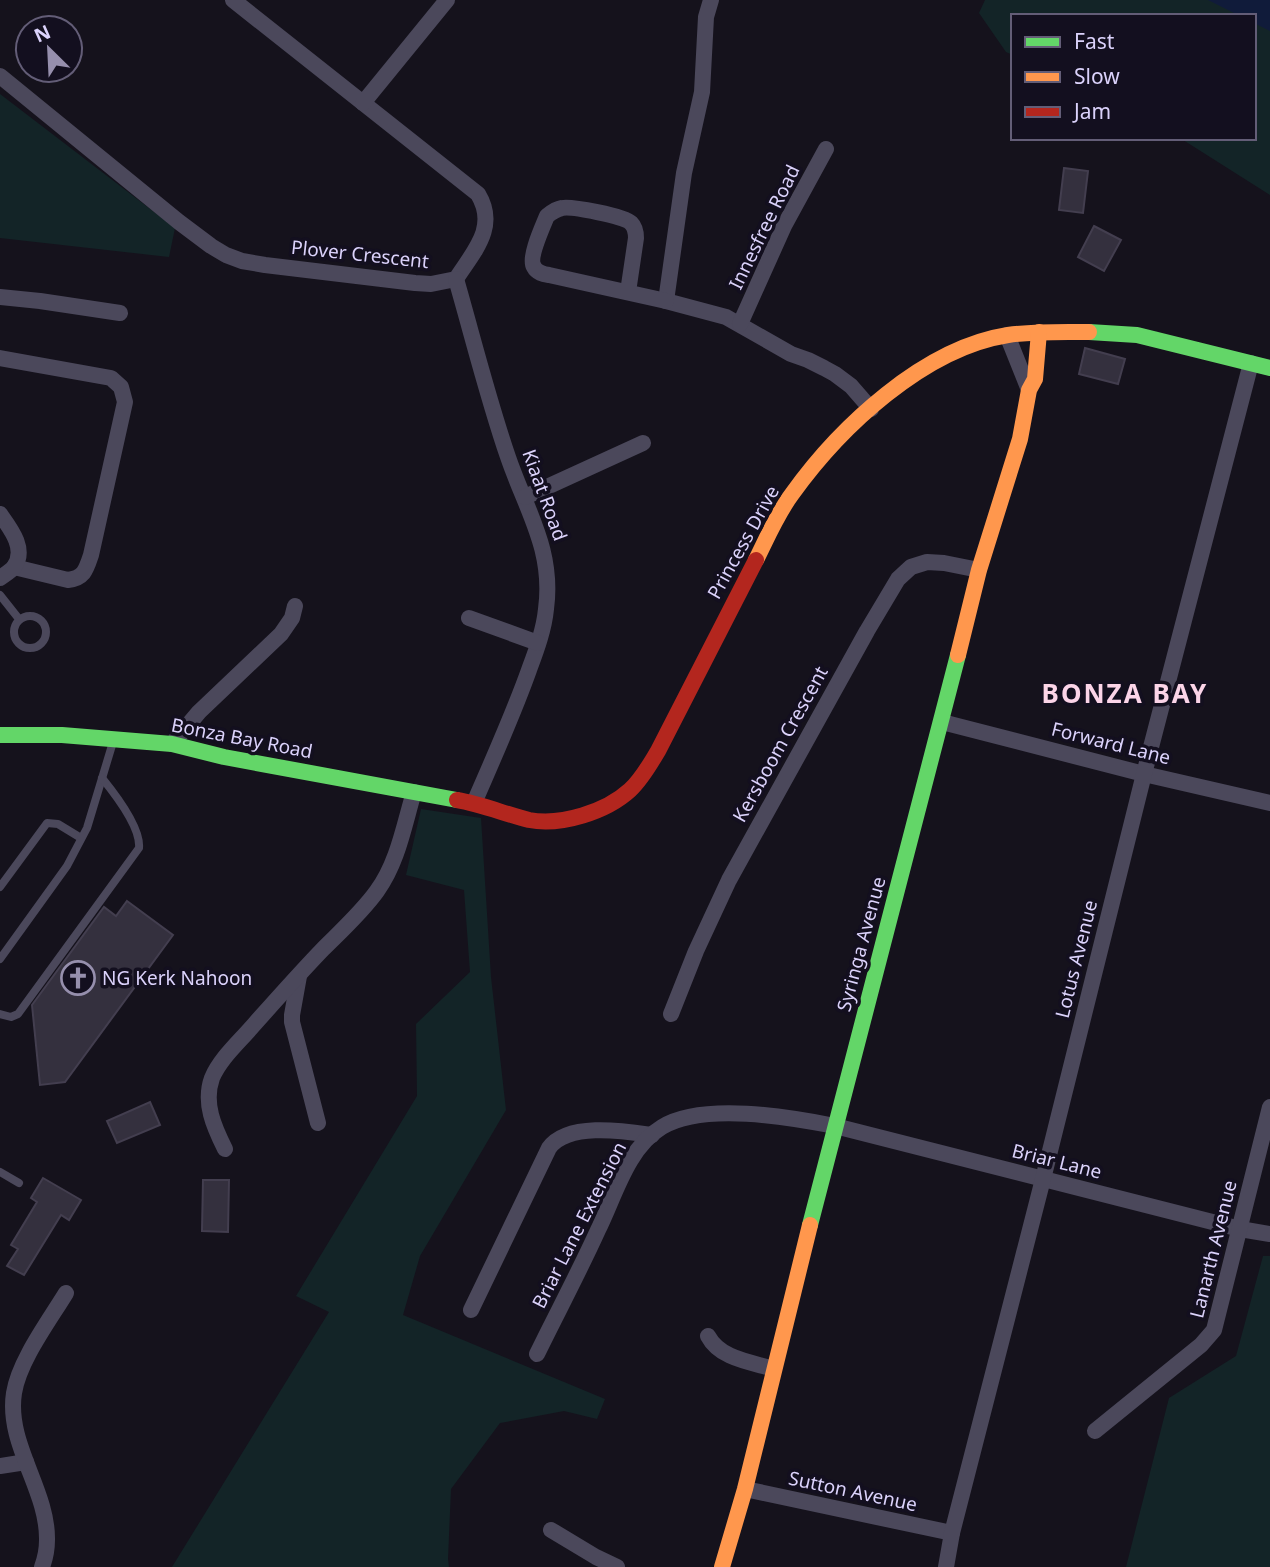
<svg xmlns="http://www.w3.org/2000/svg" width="1270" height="1567" font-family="'Noto Sans',sans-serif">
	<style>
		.green { fill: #132427 }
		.water { fill: #101b3a }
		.building { fill: #34303e; stroke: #433e4f; stroke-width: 2 }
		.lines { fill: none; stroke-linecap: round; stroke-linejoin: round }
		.lane { stroke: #4b485b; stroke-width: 8 }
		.street { stroke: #4b485b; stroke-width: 16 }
		.fast { stroke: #63d668; stroke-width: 16 }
		.slow { stroke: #ff974d; stroke-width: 16 }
		.jam { stroke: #b3261e; stroke-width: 16 }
		.labels { text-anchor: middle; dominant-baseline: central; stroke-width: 7; stroke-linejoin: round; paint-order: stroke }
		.street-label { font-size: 19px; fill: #dbd2fb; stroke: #130f1f }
		.poi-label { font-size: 19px; fill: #dbd2fb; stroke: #130f1f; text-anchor: start }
		.district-label { font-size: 26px; font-weight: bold; letter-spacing: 2px; fill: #fbd4e8; stroke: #130f1f }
	</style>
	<rect width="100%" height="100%" fill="#15121c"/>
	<g class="green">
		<path d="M985,0H1270V195L1180,138H1254V16H1013V55L1006,52L979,13Z"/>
		<path d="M0,94L175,228L169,257L0,238Z"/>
		<path d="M421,809L481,818L491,977L506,1110L420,1256L403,1315L605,1399L597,1419L564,1411L500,1423L451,1489L448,1559L449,1567H172L329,1312L296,1296L417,1096L416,1024L470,972L464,890L406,875Z"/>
		<path d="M1263,1256H1270V1567H1126L1169,1398L1236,1356Z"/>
	</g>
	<path class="water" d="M1208,0H1270V31L1254,23V16H1240Z"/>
	<g class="building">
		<path d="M1064,168L1088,171L1083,213L1059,210Z"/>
		<path d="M1094,226L1121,240L1104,271L1078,257Z"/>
		<path d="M1085,348L1125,359L1118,384L1079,374Z"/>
		<path d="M127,901L173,935L65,1082L40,1085L32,1005L104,907L116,916Z"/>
		<path d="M150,1102L160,1125L117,1143L107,1121Z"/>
		<path d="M43,1178L81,1200L69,1220L61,1215L24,1275L7,1266L18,1249L11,1245L37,1202L31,1198Z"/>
		<path d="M203,1180H229L228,1232L202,1231Z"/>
	</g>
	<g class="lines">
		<g class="lane">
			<path d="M0,595L19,619"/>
			<circle cx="30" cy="632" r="16"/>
			<path d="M0,887L47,823L58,824L81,838"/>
			<path d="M0,959L67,866L87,828L113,742"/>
			<path d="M0,1014L11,1017L18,1014L139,848C141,827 115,794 102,778"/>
			<path d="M0,1172L19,1183"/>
		</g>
		<g class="street">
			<path d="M711,0L706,17L702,92L684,173L666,301L726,317L791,354L808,360L824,368L835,374L851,386L871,409"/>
			<path d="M0,76L179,222L211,246L226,255L242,261L265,265L415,283L431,284L456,279C474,251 498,227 478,194L233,0"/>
			<path d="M363,103L447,0"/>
			<path d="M456,279C473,338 488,399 508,457C526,510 554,550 546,609C544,630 536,651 529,670C513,715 493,759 474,803"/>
			<path d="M628,292L636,238C636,232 635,227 631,223C624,216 571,206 562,208C556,209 552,212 547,216C543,226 528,258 534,267C537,273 543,274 549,275L666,301"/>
			<path d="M0,297L40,301L120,313"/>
			<path d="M740,324L784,226L826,149"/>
			<path d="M1007,335L1029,390"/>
			<path d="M0,358L111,378L121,387L125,402L91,555C86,570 84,578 68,580L14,567"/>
			<path d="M525,497L643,443"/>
			<path d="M0,514C10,528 27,549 14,567C11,571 4,575 0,578"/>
			<path d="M469,618L538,643"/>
			<path d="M942,722L1144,774L1270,803"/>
			<path d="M172,744L199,712L281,634L292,618L295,606"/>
			<path d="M299,976L292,1015V1022L318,1123"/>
			<path d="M671,1014L696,951L729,880L867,631L898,579L911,567L927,562L944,563L979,570"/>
			<path d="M225,1149C214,1127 203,1103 212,1078C220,1059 238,1043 251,1028C275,1001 298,975 323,949C341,931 362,912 377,891C398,862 404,825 414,792"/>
			<path d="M471,1310L549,1148C568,1122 624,1131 652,1135"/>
			<path d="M708,1336C720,1359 751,1362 774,1369"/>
			<path d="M537,1354C557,1313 579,1272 598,1230C615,1196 627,1148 662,1127C703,1102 789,1117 835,1126L1240,1229L1270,1234"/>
			<path d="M1095,1431L1201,1345L1214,1330L1270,1107"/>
			<path d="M0,1466L26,1462"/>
			<path d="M745,1489L952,1533"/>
			<path d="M551,1530L596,1557L617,1567"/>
			<path d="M42,1567C45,1559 47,1549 47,1540C48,1490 6,1444 14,1393C19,1361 49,1321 66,1293"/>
			<path d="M946,1567L952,1533L1043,1179L1144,774L1251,363"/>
		</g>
		<g class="fast">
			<path d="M1089,332L1137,335L1270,368"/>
			<path d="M0,735H62L172,744L224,757L457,800"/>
			<path d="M810,1225L958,655"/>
		</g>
		<g class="slow">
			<path d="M756,560C767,538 777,514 792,494C840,427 924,348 1008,335C1035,331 1062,332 1089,332"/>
			<path d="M958,655L979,570L1020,439L1029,390L1035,379L1039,332"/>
			<path d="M722,1567L745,1489L810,1225"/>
		</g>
		<path class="jam" d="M457,800C481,804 505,814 529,820C561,826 606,812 630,790C642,779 650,764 658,751L756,560"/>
	</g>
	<defs>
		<g id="church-ring" transform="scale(1.75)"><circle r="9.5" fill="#130f1f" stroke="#968fad" stroke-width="1.5"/><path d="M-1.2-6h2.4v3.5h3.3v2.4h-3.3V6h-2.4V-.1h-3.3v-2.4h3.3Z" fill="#968fad"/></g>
	</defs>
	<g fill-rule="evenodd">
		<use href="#church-ring" x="78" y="978"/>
	</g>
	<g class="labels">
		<g class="street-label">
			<text transform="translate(764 227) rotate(-64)">Innesfree Road</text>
			<text transform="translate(360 254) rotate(6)">Plover Crescent</text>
			<text transform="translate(545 495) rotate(70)">Kiaat Road</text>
			<text transform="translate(743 542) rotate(-61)">Princess Drive</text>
			<text transform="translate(242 738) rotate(11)">Bonza Bay Road</text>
			<text transform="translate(1111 743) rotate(14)">Forward Lane</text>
			<text transform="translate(780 744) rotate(-61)">Kersboom Crescent</text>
			<text transform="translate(861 944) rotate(-75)">Syringa Avenue</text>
			<text transform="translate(1076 959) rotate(-76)">Lotus Avenue</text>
			<text transform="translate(1057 1161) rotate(14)">Briar Lane</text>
			<text transform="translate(579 1225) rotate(-63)">Briar Lane Extension</text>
			<text transform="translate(1213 1249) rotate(-76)">Lanarth Avenue</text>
			<text transform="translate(853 1491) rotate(12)">Sutton Avenue</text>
		</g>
		<g class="poi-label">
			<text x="102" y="978">NG Kerk Nahoon</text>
		</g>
		<g class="district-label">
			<text x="1125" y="693">BONZA BAY</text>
		</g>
	</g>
	<rect x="1011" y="14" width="245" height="126" fill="#130f1f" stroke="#635d77" stroke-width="2"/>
	<rect x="1025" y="37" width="35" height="10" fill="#63d668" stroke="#635d77" stroke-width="2"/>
	<text x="1074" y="49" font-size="21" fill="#dbd2fb">Fast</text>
	<rect x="1025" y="72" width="35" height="10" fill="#ff974d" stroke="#635d77" stroke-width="2"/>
	<text x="1074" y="84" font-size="21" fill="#dbd2fb">Slow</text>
	<rect x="1025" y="107" width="35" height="10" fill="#b3261e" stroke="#635d77" stroke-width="2"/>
	<text x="1074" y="119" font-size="21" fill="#dbd2fb">Jam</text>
	<g transform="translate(49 49) rotate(336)"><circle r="33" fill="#130f1f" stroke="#635d77" stroke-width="2"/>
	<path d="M0-5L12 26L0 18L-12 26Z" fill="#968fad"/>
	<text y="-10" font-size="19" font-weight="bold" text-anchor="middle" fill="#dbd2fb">N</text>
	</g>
</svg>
